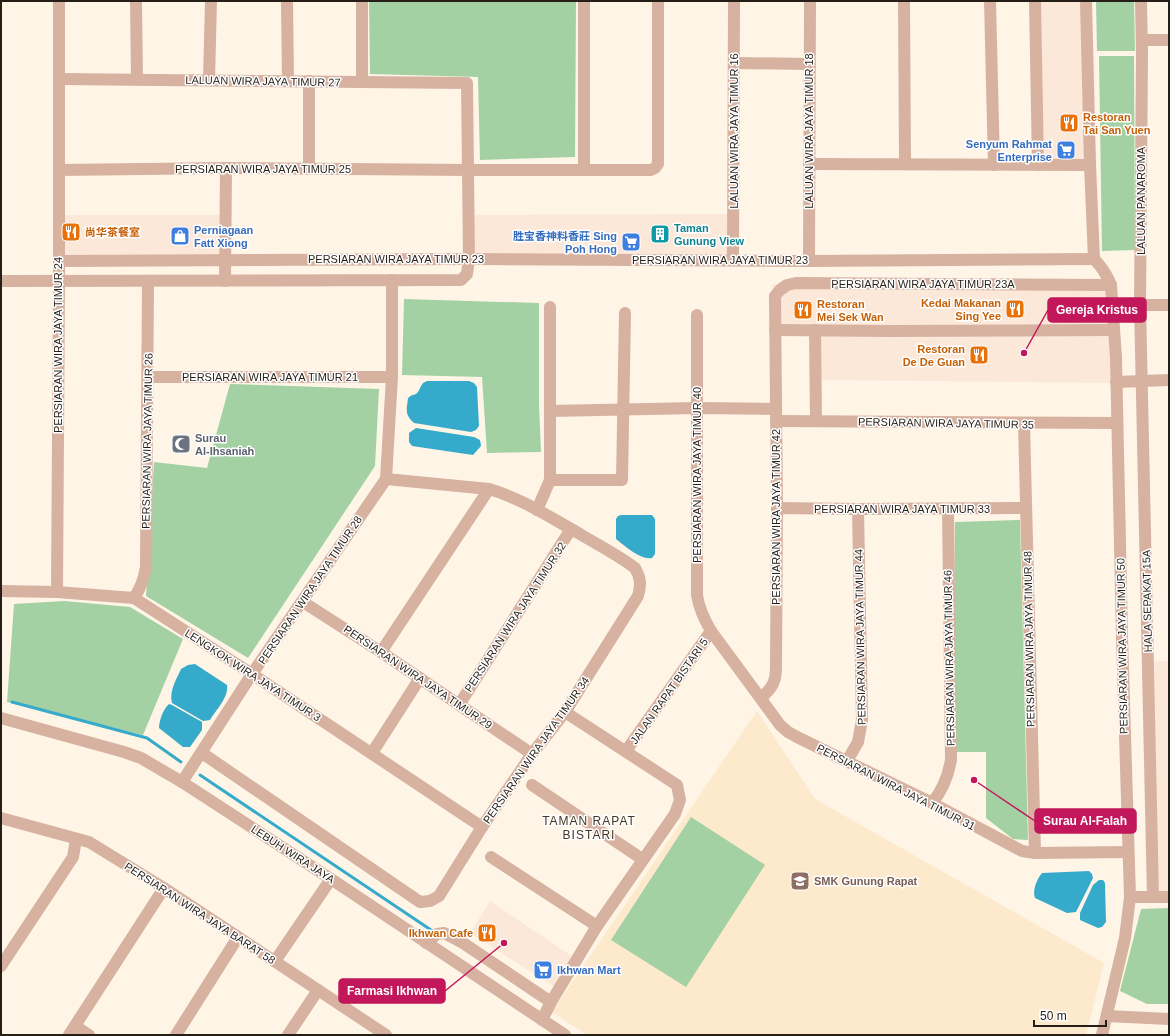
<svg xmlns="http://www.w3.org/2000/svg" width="1170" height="1036" font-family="Arial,'Noto Sans SC',sans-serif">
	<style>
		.commercial { fill: #fce8d8 }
		.built { fill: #fde9cb }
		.green { fill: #a3d1a4 }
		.water { fill: #35aaca }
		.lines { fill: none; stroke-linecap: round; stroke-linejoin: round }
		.stream { stroke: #35aaca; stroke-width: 3 }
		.minor { stroke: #d7b2a0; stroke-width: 12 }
		.labels { text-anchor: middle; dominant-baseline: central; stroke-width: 3; stroke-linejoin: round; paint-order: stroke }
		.street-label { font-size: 11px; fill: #251f17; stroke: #fff }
		.food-label { font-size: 11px; font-weight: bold; fill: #c56008; stroke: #fff; text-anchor: start }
		.shop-label { font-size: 11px; font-weight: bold; fill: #366cbe; stroke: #fff; text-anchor: end }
		.culture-label { font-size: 11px; font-weight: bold; fill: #0d838f; stroke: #fff; text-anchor: start }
		.worship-label { font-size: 11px; font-weight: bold; fill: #5b616d; stroke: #fff; text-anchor: start }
		.education-label { font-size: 11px; font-weight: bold; fill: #785e54; stroke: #fff; text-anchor: start }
		.neighbourhood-label { font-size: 12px; letter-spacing: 1px; fill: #423624; stroke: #fff }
		.leader { fill: none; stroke: #c2185b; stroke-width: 1.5 }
		.callout-dot { fill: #c2185b; stroke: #fff; stroke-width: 1.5 }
		.callout { fill: #c2185b; stroke: #c2185b; stroke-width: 1.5 }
		.callout-label { font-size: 12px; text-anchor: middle; font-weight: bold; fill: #fff }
	</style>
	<rect width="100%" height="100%" fill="#fef5e7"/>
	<g class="commercial">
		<path d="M1034,1H1088L1089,166H1037Z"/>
		<path d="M732,214L733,261H467V215Z"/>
		<rect x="59" y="215" width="166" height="46"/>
		<path d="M772,284L1110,285V383L816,380L814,331H772Z"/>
		<path d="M1169,661V896L1153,897L1147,662Z"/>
		<path d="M490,901L576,959L558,989L470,933Z"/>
	</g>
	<path class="built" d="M757,711L815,799L1104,963L1086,1035H587L552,1012Z"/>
	<g class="green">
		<path d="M369,1H576L575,157L480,160L478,77L370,74Z"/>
		<path d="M1096,1H1134L1135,51H1097Z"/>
		<path d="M1099,56H1134L1135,250L1102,251Z"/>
		<path d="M404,299L539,303V405L541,452L487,453L482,377L402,375Z"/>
		<path d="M230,384L379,389L375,466L248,658L146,596L154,462L207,468Z"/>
		<path d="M1020,520L1028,840L1013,839L986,818V752H953L955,522Z"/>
		<path d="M64,601L130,607L183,639L143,735L7,702L14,604Z"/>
		<path d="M691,817L765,865L686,987L611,940Z"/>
		<path d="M1169,908V1004H1147L1120,991L1141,909Z"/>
	</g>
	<g class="water">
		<path d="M427,381H469L474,383L477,387L479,426L476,430L471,432L414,423C404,414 407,409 408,398L412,395C419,395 419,388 423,383Z"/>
		<path d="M416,428L474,437L480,440L481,446L473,455L412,446L409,442V433Z"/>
		<path d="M621,515H652L655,519V554L652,558C640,560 625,546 616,539V519L618,516Z"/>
		<path d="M195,664L227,685C229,697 216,710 210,720L203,721L172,703C169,691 176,680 181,669L188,665Z"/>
		<path d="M169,704L172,705L202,722V730L190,747H183L159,728C159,721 163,709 169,704Z"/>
		<path d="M1089,871L1092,874L1093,878L1076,912L1067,913L1035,898C1032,890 1037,879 1042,873Z"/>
		<path d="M1099,880H1103L1105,883L1106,922L1102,927L1098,928L1080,920V913L1093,885Z"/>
	</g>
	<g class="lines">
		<g class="stream">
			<path d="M12,702L147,738L181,762"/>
			<path d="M200,775L434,932"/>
		</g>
		<g class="minor">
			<path d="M136,1L137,80"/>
			<path d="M287,1L288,81"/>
			<path d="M362,1V82"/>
			<path d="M904,1L905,164"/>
			<path d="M990,1L994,165"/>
			<path d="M1035,1L1038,165"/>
			<path d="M1086,1L1090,165L1094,259"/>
			<path d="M1141,1L1142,53L1140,305L1153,897"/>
			<path d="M1142,40H1169"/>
			<path d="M734,63L810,64"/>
			<path d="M209,80L211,1"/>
			<path d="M809,164L1090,165"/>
			<path d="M309,169V81"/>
			<path d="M584,169V1"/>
			<path d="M59,170L226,168L468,170H651L655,168L658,164V1"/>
			<path d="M1094,259C1102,267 1107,275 1111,285L1116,358L1122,637L1130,897L1125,938L1102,1035"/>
			<path d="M733,260L734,1"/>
			<path d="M59,261L469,259L809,261L1094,259"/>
			<path d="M809,261L810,1"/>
			<path d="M1,281L461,280L467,274L469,259L467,83L59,79"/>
			<path d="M225,281L226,168"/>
			<path d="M1140,305H1169"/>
			<path d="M697,315V595C699,609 704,619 711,631L780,725L788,732L797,737L932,803L1022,851L1035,853L1128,852"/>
			<path d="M775,330L890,331L1114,330"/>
			<path d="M815,330L816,421"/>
			<path d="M148,377H392"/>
			<path d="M1116,382L1169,380"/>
			<path d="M550,411L697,408L776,409"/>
			<path d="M776,421L1117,423"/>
			<path d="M1024,424L1035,853"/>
			<path d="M550,480H622L625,313"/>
			<path d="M777,508L858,509L1026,508"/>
			<path d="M537,510L550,480V307"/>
			<path d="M1,591L57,592L134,598L252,674L482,827"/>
			<path d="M57,592L59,281V1"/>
			<path d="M134,598C141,588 144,579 146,567L148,282"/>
			<path d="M303,602L381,652L532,754"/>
			<path d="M381,652L489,489"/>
			<path d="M761,698C773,687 776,682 776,666L777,508L775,296L780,290L787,285L796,283L1111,285"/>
			<path d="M459,705L571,529"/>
			<path d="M1,718L124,752L141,758L182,782L331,879L565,1035"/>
			<path d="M626,751L711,631"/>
			<path d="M202,753L420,902L430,901L439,896L482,827L532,754L565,712L638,596C641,585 641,578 635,568C618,555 598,545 580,534C551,518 521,498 489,489L386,479"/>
			<path d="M372,753L420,678"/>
			<path d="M847,761L858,742L862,720L858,509"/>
			<path d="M182,782L252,674L386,479L392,377V280"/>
			<path d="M532,785L642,859"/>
			<path d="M932,803C943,790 948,777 951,760L948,509"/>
			<path d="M1,818L89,842L164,888L386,1035"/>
			<path d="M491,857L597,926"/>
			<path d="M1130,897H1169"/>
			<path d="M426,943L437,934L444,933L463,943L551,1002"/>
			<path d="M275,961L331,879"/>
			<path d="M1,966L73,857L76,839"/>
			<path d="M1107,1016L1169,1019"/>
			<path d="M542,1020L551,1002L597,926L675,814L680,800L677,785L565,712"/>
			<path d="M75,1026L89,1035"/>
			<path d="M69,1035L164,888"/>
			<path d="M176,1035L238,937"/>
			<path d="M288,1035L318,990"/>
		</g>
	</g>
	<defs>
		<g id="restaurant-square" transform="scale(1)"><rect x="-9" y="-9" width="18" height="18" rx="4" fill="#e8710a" stroke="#fff"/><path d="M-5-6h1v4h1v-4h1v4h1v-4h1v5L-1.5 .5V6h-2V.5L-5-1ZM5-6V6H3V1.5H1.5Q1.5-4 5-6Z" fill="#fff"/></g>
		<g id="supermarket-square" transform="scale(1)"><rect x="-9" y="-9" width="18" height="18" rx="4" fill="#3f7fe0" stroke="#fff"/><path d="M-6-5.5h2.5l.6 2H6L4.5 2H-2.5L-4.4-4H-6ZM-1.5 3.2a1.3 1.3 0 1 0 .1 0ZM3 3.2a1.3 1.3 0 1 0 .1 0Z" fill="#fff"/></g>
		<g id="building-square" transform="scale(1)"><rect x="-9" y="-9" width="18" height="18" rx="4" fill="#0f9aa8" stroke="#fff"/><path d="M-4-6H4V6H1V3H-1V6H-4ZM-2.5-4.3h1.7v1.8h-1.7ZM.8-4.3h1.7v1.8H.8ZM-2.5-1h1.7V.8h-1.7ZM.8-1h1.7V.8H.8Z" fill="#fff"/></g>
		<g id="shop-square" transform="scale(1)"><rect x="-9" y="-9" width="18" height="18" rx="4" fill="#3f7fe0" stroke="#fff"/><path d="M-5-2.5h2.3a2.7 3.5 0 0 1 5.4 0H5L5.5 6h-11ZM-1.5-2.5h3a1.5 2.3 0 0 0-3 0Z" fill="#fff"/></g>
		<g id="mosque-square" transform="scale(1)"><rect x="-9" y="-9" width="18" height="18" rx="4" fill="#6b7280" stroke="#fff"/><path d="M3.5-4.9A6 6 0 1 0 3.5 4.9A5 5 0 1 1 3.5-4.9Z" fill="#fff"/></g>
		<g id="school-square" transform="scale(1)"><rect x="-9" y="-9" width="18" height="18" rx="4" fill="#8d6e63" stroke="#fff"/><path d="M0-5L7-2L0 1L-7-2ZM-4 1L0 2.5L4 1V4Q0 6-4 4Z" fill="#fff"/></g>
	</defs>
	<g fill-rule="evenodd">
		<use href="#restaurant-square" x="1069" y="123"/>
		<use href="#supermarket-square" x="1066" y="150"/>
		<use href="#restaurant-square" x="71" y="232"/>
		<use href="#building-square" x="660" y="234"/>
		<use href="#shop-square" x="180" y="236"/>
		<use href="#supermarket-square" x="631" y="242"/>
		<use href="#restaurant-square" x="1015" y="309"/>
		<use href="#restaurant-square" x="803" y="310"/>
		<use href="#restaurant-square" x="979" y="355"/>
		<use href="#mosque-square" x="181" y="444"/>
		<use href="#school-square" x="800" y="881"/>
		<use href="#restaurant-square" x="487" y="933"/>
		<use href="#supermarket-square" x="543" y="970"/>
	</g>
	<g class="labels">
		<g class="street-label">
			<text transform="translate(263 81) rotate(1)">LALUAN WIRA JAYA TIMUR 27</text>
			<text transform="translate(734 131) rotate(-90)">LALUAN WIRA JAYA TIMUR 16</text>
			<text transform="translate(809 131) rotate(-90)">LALUAN WIRA JAYA TIMUR 18</text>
			<text x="263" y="169">PERSIARAN WIRA JAYA TIMUR 25</text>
			<text transform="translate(1141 201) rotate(-90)">LALUAN PANAROMA</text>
			<text x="396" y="259">PERSIARAN WIRA JAYA TIMUR 23</text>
			<text x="720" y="260">PERSIARAN WIRA JAYA TIMUR 23</text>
			<text x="923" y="284">PERSIARAN WIRA JAYA TIMUR 23A</text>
			<text transform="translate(58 345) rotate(-90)">PERSIARAN WIRA JAYA TIMUR 24</text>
			<text x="270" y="377">PERSIARAN WIRA JAYA TIMUR 21</text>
			<text transform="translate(946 423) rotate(1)">PERSIARAN WIRA JAYA TIMUR 35</text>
			<text transform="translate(147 441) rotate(-89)">PERSIARAN WIRA JAYA TIMUR 26</text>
			<text transform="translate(697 475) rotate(-90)">PERSIARAN WIRA JAYA TIMUR 40</text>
			<text x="902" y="509">PERSIARAN WIRA JAYA TIMUR 33</text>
			<text transform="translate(776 517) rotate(-90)">PERSIARAN WIRA JAYA TIMUR 42</text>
			<text transform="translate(310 590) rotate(-56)">PERSIARAN WIRA JAYA TIMUR 28</text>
			<text transform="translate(1147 601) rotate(-91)">HALA SEPAKAT 15A</text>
			<text transform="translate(515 617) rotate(-57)">PERSIARAN WIRA JAYA TIMUR 32</text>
			<text transform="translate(860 637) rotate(-91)">PERSIARAN WIRA JAYA TIMUR 44</text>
			<text transform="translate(1029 639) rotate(-91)">PERSIARAN WIRA JAYA TIMUR 48</text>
			<text transform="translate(1122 646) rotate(-91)">PERSIARAN WIRA JAYA TIMUR 50</text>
			<text transform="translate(949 658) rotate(-91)">PERSIARAN WIRA JAYA TIMUR 46</text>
			<text transform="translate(253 675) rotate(33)">LENGKOK WIRA JAYA TIMUR 3</text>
			<text transform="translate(418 677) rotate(34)">PERSIARAN WIRA JAYA TIMUR 29</text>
			<text transform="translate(669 691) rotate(-55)">JALAN RAPAT BISTARI 5</text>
			<text transform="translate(536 750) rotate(-55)">PERSIARAN WIRA JAYA TIMUR 34</text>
			<text transform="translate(896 787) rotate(27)">PERSIARAN WIRA JAYA TIMUR 31</text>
			<text transform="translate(293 854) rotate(33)">LEBUH WIRA JAYA</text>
			<text transform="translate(200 913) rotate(33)">PERSIARAN WIRA JAYA BARAT 58</text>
		</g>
		<g class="food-label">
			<text x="1083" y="117">Restoran<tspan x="1083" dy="13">Tai San Yuen</tspan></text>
			<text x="85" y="232">尚华茶餐室</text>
			<text x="1001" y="303" text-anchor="end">Kedai Makanan<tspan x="1001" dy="13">Sing Yee</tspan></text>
			<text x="817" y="304">Restoran<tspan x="817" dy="13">Mei Sek Wan</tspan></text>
			<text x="965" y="349" text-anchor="end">Restoran<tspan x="965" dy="13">De De Guan</tspan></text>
			<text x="473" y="933" text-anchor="end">Ikhwan Cafe</text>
		</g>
		<g class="shop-label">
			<text x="1052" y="144">Senyum Rahmat<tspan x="1052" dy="13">Enterprise</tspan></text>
			<text x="194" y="230" text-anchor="start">Perniagaan<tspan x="194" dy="13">Fatt Xiong</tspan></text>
			<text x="617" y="236">胜宝香神料香莊 Sing<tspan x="617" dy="13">Poh Hong</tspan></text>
			<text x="557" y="970" text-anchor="start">Ikhwan Mart</text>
		</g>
		<g class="culture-label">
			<text x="674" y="228">Taman<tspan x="674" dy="13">Gunung View</tspan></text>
		</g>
		<g class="worship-label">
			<text x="195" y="438">Surau<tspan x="195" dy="13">Al-Ihsaniah</tspan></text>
		</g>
		<g class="education-label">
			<text x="814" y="881">SMK Gunung Rapat</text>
		</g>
		<g class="neighbourhood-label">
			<text x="589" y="821">TAMAN RAPAT<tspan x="589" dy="14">BISTARI</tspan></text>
		</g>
	</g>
	<path class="leader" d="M1024 353L1048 310M974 780L1035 821M504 943L445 991"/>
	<g class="callout-dot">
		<circle cx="1024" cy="353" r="4"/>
		<circle cx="974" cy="780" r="4"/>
		<circle cx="504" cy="943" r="4"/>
	</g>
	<g class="callout">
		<rect x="1048" y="298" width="98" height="24" rx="4"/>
		<rect x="1035" y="809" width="101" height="24" rx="4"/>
		<rect x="339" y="979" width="106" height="24" rx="4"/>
	</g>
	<g class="callout-label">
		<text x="1097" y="314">Gereja Kristus</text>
		<text x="1085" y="825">Surau Al-Falah</text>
		<text x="392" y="995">Farmasi Ikhwan</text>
	</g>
	<rect width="1170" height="1036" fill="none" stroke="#251f17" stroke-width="4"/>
	<path d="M1034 1020v6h72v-6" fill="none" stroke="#251f17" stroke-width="2"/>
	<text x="1040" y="1020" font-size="12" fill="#251f17" stroke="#ffffff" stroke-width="3" paint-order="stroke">50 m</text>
</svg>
